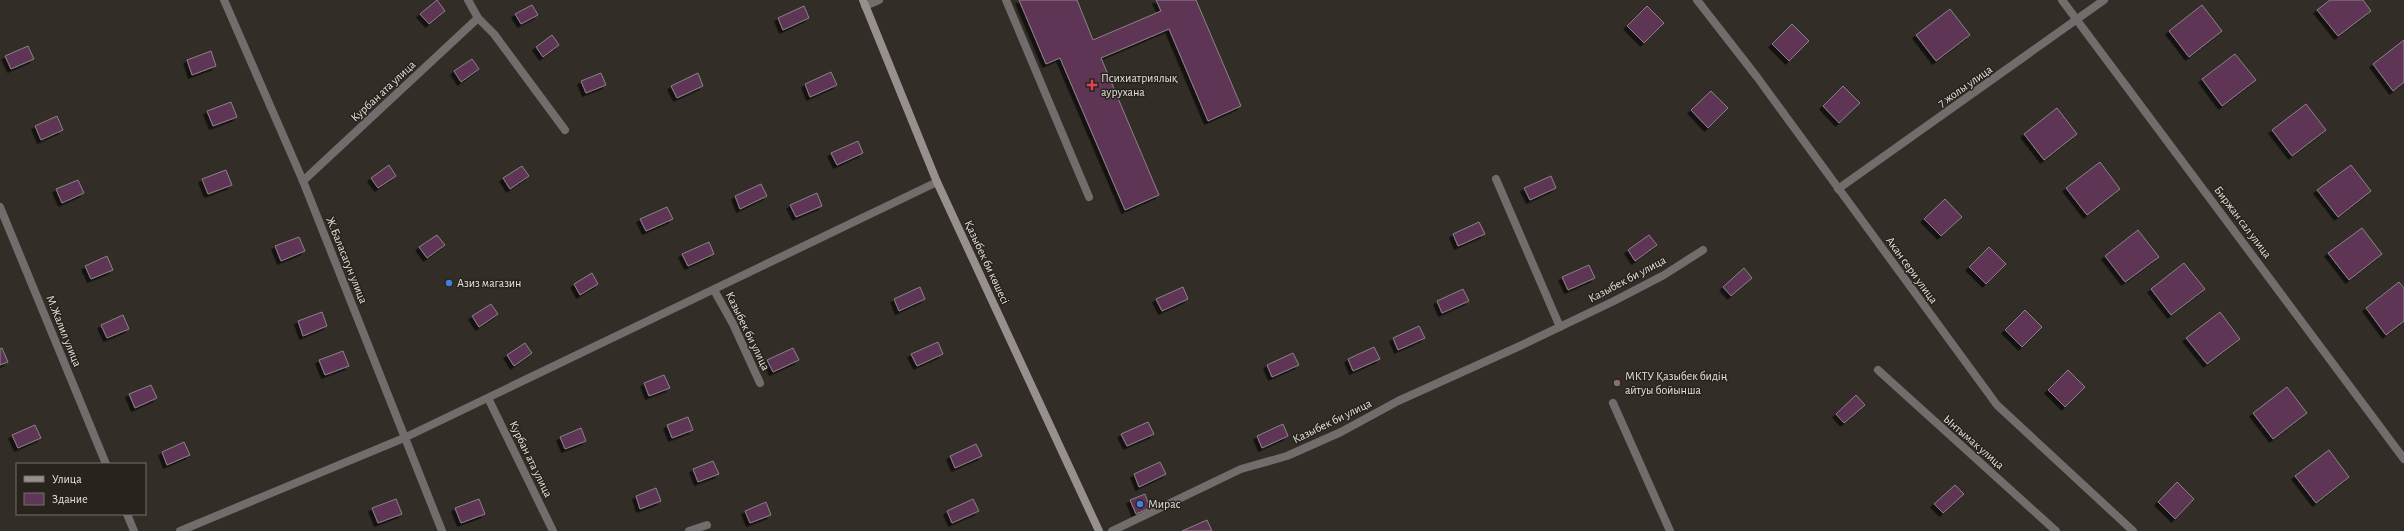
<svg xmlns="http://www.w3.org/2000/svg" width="2404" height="531" font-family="'Alegreya Sans',sans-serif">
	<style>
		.building { fill: #5f3657; stroke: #8a8188; filter: url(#shadow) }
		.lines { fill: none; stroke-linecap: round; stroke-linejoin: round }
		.lane { stroke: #726d6c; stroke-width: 8 }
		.street { stroke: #726d6c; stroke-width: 8 }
		.secondary { stroke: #98908e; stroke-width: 8 }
		.health-dot { fill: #e0444e; stroke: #28241d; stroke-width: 1.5 }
		.shop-dot { fill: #3f7fe0; stroke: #28241d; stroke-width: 1.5 }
		.education-dot { fill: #8d6e63; stroke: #28241d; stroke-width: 1.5 }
		.labels { text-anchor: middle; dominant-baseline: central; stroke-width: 3; stroke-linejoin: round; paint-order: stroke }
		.poi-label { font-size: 12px; fill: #e3e1dc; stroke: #28241d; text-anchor: start }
		.street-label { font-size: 12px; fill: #e3e1dc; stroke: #28241d }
	</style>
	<defs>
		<filter id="shadow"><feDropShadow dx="-3.5" dy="3.5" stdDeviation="0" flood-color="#0009"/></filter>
	</defs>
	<rect width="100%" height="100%" fill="#322e27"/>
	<g class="building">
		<path d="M437,0L445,11L429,24L420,14Z"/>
		<path d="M1019,0H1077L1093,40L1161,11L1156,0H1196L1241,106L1208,121L1169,29L1101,58L1159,195L1125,210L1060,58L1046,64Z"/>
		<path d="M2330,0H2363L2371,11L2338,36L2317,10Z"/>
		<path d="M532,5L538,15L521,24L515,14Z"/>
		<path d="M2202,5L2222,31L2189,57L2169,31Z"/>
		<path d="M804,6L809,18L783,30L778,18Z"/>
		<path d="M1647,6L1664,23L1644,43L1627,26Z"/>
		<path d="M1950,9L1970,35L1936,61L1916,35Z"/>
		<path d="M1792,24L1809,41L1789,61L1772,44Z"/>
		<path d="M552,35L559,45L543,57L536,47Z"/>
		<path d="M2404,40V82L2393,91L2373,64Z"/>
		<path d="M28,46L34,59L11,69L5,56Z"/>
		<path d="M211,51L216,66L192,75L187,60Z"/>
		<path d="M2235,54L2256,80L2222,106L2202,79Z"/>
		<path d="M472,59L479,69L461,82L454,71Z"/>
		<path d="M831,72L837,85L810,97L805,84Z"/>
		<path d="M601,73L606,85L586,93L581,81Z"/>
		<path d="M698,73L703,86L677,98L671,86Z"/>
		<path d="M1843,86L1860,103L1839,123L1823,106Z"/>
		<path d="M1711,91L1728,108L1708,128L1691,110Z"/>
		<path d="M231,102L237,117L213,126L207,111Z"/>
		<path d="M2306,104L2326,130L2292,156L2272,130Z"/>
		<path d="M2057,108L2077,134L2044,160L2024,134Z"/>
		<path d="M57,116L63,130L41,140L35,126Z"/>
		<path d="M858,141L863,153L837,165L831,153Z"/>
		<path d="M2100,162L2120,189L2087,215L2066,188Z"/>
		<path d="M389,165L396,176L378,188L371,178Z"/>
		<path d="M2351,165L2371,191L2338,217L2317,190Z"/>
		<path d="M522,166L529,176L510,189L503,178Z"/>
		<path d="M226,170L232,185L208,194L202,179Z"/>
		<path d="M1551,176L1556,188L1530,200L1524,188Z"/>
		<path d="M78,180L84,193L62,203L56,189Z"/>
		<path d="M761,184L767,196L740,209L735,196Z"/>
		<path d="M817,193L822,206L796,217L790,205Z"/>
		<path d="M1945,199L1962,217L1941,236L1924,219Z"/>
		<path d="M667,207L673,219L646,231L640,219Z"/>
		<path d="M1479,222L1485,234L1458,246L1453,234Z"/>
		<path d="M2362,228L2382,254L2349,280L2328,253Z"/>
		<path d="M2138,230L2159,257L2125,282L2105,256Z"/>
		<path d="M437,235L445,245L427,258L419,247Z"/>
		<path d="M1649,235L1657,245L1635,261L1628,250Z"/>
		<path d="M299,237L305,251L281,261L275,246Z"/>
		<path d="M709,242L714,254L688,266L682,254Z"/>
		<path d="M1989,247L2006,264L1986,284L1969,267Z"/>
		<path d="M107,256L113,270L91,279L85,266Z"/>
		<path d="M2184,263L2205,289L2171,315L2151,289Z"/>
		<path d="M1589,265L1595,278L1568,290L1562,277Z"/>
		<path d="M1744,268L1752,278L1731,296L1723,287Z"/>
		<path d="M592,273L598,284L580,295L574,284Z"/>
		<path d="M2399,282L2404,288V321L2386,335L2366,308Z"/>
		<path d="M920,287L925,299L899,311L894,299Z"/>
		<path d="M1183,287L1188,299L1162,311L1156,299Z"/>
		<path d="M1463,289L1469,301L1442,313L1437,301Z"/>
		<path d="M491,304L498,314L479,327L472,316Z"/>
		<path d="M2025,310L2042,327L2022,347L2005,330Z"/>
		<path d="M322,312L327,326L303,336L298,321Z"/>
		<path d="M2220,312L2240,339L2207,364L2186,338Z"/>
		<path d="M123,315L129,329L107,338L101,325Z"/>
		<path d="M1419,326L1425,338L1398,350L1393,338Z"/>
		<path d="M938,342L943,354L917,366L911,354Z"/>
		<path d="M525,343L532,353L514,366L507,355Z"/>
		<path d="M1374,347L1380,359L1353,371L1348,359Z"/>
		<path d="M2,348L8,362L0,365V349Z"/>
		<path d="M793,348L799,360L773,372L767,360Z"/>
		<path d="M343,351L349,366L325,375L319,360Z"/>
		<path d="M1293,353L1299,365L1272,377L1267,365Z"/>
		<path d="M2068,370L2085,387L2065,407L2048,390Z"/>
		<path d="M664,375L670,388L649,396L644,383Z"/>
		<path d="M151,385L157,398L135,408L129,394Z"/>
		<path d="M2287,387L2307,413L2273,439L2253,413Z"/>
		<path d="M1856,395L1865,405L1844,423L1836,414Z"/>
		<path d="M688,417L693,430L672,438L667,425Z"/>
		<path d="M1148,422L1154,434L1127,446L1121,434Z"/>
		<path d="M1283,424L1288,436L1262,448L1257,436Z"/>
		<path d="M35,425L41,438L18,448L12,435Z"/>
		<path d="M581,428L586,441L565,449L560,437Z"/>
		<path d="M184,442L190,455L167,465L162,452Z"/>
		<path d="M976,444L982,456L955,468L950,456Z"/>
		<path d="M2329,450L2349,477L2316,503L2295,476Z"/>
		<path d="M713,461L719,474L698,482L693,469Z"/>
		<path d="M1160,462L1166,474L1139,487L1134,474Z"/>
		<path d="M2177,482L2194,499L2175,519L2158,502Z"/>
		<path d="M1955,485L1964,494L1943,513L1934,504Z"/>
		<path d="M656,488L661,501L640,509L636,496Z"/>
		<path d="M1145,494L1150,508L1136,514L1130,500Z"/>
		<path d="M396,499L402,514L378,523L372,508Z"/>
		<path d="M479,499L485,514L461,523L455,508Z"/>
		<path d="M973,499L979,511L952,523L947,511Z"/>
		<path d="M766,502L771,515L750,523L745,511Z"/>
		<path d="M1207,520L1212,531H1182Z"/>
	</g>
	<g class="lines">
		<g class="lane">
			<path d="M1006,0L1089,197"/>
			<path d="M865,6L879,0"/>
			<path d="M1838,189L2104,0"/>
			<path d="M1613,403L1670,531"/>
		</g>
		<g class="street">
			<path d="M224,0L303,181L442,531"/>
			<path d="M1697,0L1757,77L1997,405L2133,531"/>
			<path d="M2062,0L2404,459"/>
			<path d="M478,18L494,34L565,130"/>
			<path d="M1496,179L1560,327"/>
			<path d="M303,181L478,18L468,0"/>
			<path d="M0,207L106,464"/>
			<path d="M714,290L733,324L760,383"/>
			<path d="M1878,370L2056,531"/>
			<path d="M488,398L553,531"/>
			<path d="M127,514L134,531"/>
			<path d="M180,531L404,438L937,182"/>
			<path d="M689,531L707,525"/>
			<path d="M1112,531L1241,469L1287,456L1341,432L1398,401L1522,345L1614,301L1664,275L1703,250"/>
		</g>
		<path class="secondary" d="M863,0L937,182L1099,531"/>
	</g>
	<path class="health-dot" d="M1090 79h4v4h4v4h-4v4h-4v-4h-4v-4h4z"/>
	<g class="shop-dot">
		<circle cx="449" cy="283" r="4"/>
		<circle cx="1140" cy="504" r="4"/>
	</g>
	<circle class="education-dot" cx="1617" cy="383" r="4"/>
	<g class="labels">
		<g class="poi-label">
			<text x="1101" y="78">Психиатриялық<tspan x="1101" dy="14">аурухана</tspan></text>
			<text x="457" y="283">Азиз магазин</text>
			<text x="1625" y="376">МКТУ Қазыбек бидің<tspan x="1625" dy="14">айтуы бойынша</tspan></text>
			<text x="1148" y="504">Мирас</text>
		</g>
		<g class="street-label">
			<text transform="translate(1965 86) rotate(-35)">7 жолы улица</text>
			<text transform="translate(383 91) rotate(-43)">Курбан ата улица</text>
			<text transform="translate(2243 222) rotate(53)">Биржан сал улица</text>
			<text transform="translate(347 260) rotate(68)">Ж.Баласагун улица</text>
			<text transform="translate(987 262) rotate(65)">Қазыбек би көшесі</text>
			<text transform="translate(1912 270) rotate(54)">Акан сери улица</text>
			<text transform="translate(1627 279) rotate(-28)">Казыбек би улица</text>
			<text transform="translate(64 331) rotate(68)">М.Жалил улица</text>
			<text transform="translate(748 331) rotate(64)">Казыбек би улица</text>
			<text transform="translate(1332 421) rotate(-26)">Казыбек би улица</text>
			<text transform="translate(1974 442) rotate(41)">Ынтымак улица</text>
			<text transform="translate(531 459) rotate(64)">Курбан ата улица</text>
		</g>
	</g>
	<rect x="16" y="463" width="130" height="52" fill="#28241d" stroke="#737069"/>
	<rect x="24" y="476" width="20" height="6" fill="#98908e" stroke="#737069"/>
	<text x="52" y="483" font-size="12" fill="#e3e1dc">Улица</text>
	<rect x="24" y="493" width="20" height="12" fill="#5f3657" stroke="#737069"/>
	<text x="52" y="503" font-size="12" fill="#e3e1dc">Здание</text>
</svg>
